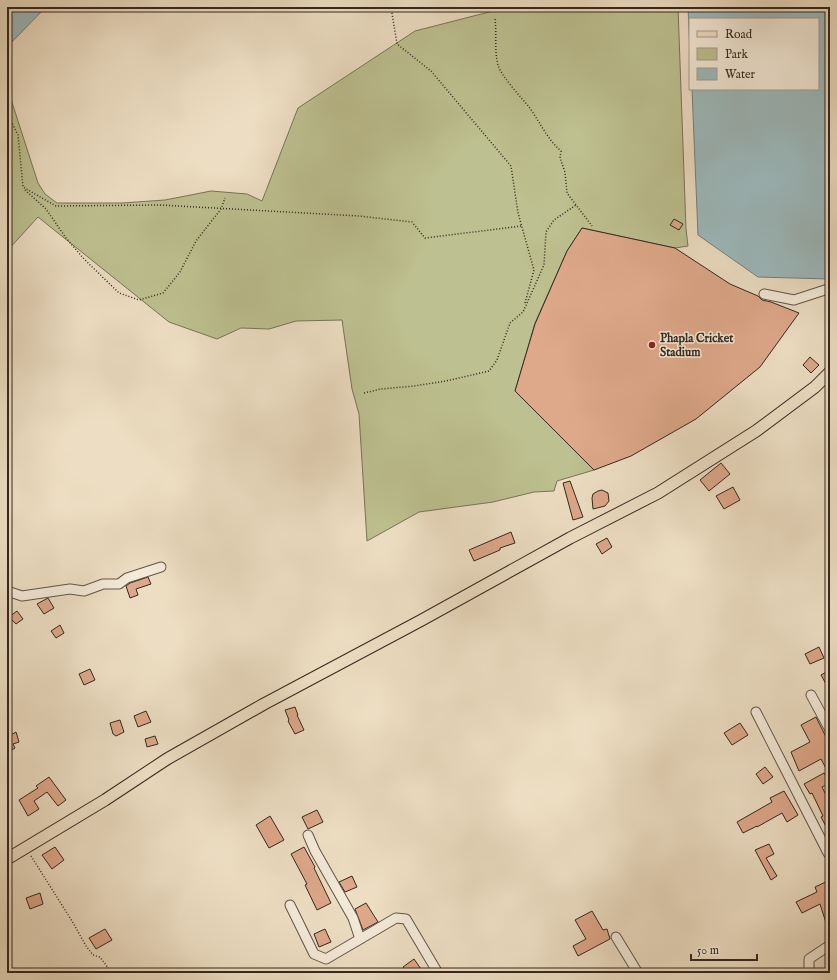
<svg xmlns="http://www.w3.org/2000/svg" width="837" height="980" font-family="'IM FELL English',serif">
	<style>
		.green { fill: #bdc090; stroke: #787458 }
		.water { fill: #9dbabe; stroke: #737f7e }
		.building { fill: #dea88a; stroke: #34271f }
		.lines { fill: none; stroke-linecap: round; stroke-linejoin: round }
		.minor-casing { stroke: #625548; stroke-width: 11 }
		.major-casing { stroke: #34271f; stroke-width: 13 }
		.path { stroke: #34271f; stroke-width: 1.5; stroke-dasharray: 1 2; stroke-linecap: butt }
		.minor { stroke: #f3ead8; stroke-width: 9 }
		.major { stroke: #eddec3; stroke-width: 11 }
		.poi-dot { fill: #8f2418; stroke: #f3ead8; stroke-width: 1.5 }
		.labels { text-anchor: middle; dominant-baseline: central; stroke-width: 3; stroke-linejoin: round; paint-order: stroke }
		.poi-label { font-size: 12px; font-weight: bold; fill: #34271f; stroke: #f3ead8; text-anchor: start }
	</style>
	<rect width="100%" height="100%" fill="#eddec3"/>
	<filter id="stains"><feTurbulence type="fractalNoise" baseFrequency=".005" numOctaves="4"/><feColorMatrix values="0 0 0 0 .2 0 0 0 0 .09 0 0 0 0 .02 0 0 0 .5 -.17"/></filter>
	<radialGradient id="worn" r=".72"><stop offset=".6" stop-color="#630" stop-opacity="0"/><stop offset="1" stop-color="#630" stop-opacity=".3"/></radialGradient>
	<path class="green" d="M494,7H678L686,229L688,246L675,248L582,228L567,251L535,323L515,391L594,470L557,481L554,491L534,492L493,502L419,512L367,541L359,414L352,389L342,320L296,321L269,329L241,328L217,339L169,322L38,217L7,251V87L38,183L45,194L57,203H122L165,200L211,191L247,194L262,201L298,108L415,31L493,11Z"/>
	<g class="water">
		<path d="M7,7H46L7,47Z"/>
		<path d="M688,7H830V279L758,277L698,235L692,89H818V19H690V53Z"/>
	</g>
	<g class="building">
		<path d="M674,219L683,224L679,230L670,225Z"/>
		<path d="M582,228L675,248L730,284L758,296L762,300L771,302L799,313L760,367L696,419L631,456L594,470L515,391L535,324L567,251Z"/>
		<path d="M810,357L819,365L811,373L803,365Z"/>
		<path d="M721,463L730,474L709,491L700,480Z"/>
		<path d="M570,481L583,517L573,520L563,483Z"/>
		<path d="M733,487L740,500L724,509L716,496Z"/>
		<path d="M602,490L608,493L609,501L605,506L593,509L592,498L593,494L598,491Z"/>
		<path d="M511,532L515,543L500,548V550L474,561L469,550Z"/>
		<path d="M607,538L612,547L602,554L596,544Z"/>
		<path d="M148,577L151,584L136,589L138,595L130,598L126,586L130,583Z"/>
		<path d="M48,598L54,608L44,614L37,604Z"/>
		<path d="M17,611L23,619L16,624L9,617Z"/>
		<path d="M60,625L64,633L56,638L51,631Z"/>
		<path d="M819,647L824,658L810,664L805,654Z"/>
		<path d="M90,669L95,680L84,685L79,674Z"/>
		<path d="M830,670V691L821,675Z"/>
		<path d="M295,707L298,715H297L304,730L295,734L288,721L289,720L285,710Z"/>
		<path d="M146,711L151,722L138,727L134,716Z"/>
		<path d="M816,717L827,739L828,738L830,742V776L821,759L799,771L791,752L810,742L801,725Z"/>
		<path d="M120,720L124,732L116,736L113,734L110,723Z"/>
		<path d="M740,723L748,735L732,745L724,733Z"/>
		<path d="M16,732L19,742L13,744L15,748L7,753V734L9,736Z"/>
		<path d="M155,736L158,744L147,747L145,739Z"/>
		<path d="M765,767L773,777L763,784L756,774Z"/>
		<path d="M824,773L830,783L822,787L830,803V834L821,817L823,816L812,793L810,794L804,784Z"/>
		<path d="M49,777L66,800L58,806L47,792L34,801L39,809L28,816L19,800L38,788L36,786Z"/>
		<path d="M784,791L798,815L787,822L782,813L757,827V826L743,833L737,822L772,802L770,798Z"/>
		<path d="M317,810L323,822L308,829L302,817Z"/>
		<path d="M270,816L284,840L269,848L256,825Z"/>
		<path d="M769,844L774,854L766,858L777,876L771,880L755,850Z"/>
		<path d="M55,847L64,860L52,869L42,855Z"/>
		<path d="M304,847L315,867L314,868L331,903L317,910L305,885L307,884L291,854Z"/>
		<path d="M352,876L357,887L345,892L339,882Z"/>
		<path d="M830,880V929H828L820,904L802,913L796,902L817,892L815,887Z"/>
		<path d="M40,893L43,904L30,909L26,898Z"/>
		<path d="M366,903L378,922L363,930L355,909Z"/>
		<path d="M592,911L603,930L607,929L610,939L578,956L573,946L586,939L575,920Z"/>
		<path d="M105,929L112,940L96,949L89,938Z"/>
		<path d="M325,929L331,942L319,947L314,934Z"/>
		<path d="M414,959L421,969L415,973H407L403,967Z"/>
	</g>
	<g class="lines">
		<g class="minor-casing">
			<g id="minor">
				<path d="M764,294L794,300L828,289H830"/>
				<path d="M7,591L22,596L70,589L84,591L103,584H119L127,578L161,567"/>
				<path d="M811,695L830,730"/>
				<path d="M756,712L828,853H830"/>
				<path d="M308,835L315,851L353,918L360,939"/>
				<path d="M290,905L314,954L326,959L396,918L406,919L438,973"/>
				<path d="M616,937L638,973"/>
				<path d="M809,973V959L830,945"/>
			</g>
		</g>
		<g class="major-casing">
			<path id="major" d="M7,859L105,800L167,759L264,704L420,621L570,538L658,493L756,431L815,387L830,372"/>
		</g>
		<g class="path">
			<path d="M391,7L397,44L431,71L511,166L518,213L534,270L525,303"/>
			<path d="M495,19C497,34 494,50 498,65C501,76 521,97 529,107C540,122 547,139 561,151L560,158L565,172L567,193L592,226"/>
			<path d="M7,113L18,135L23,187L56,206L160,205L359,216L412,222L425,238L522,226"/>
			<path d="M25,190L46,209L66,238L84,259L119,293L139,300L163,293L180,272L196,241L221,209L225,198"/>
			<path d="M364,393L381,389L414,386L446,381L489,371L497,360L510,323L523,312L544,265L546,232L554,220L576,205"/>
			<path d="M31,856L72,921L86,946L93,955L100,957L109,969V973"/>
		</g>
		<use href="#minor" class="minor"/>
		<use href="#major" class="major"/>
	</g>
	<circle class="poi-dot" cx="652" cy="345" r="4"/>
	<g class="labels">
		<g class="poi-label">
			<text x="660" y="338">Phapla Cricket<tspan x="660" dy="14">Stadium</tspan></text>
		</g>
	</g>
	<rect width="837" height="980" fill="none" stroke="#eddec3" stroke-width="24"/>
	<rect x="8" y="8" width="821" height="964" fill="none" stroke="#34271f" stroke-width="2"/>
	<rect x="12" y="12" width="813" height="956" fill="none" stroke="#34271f"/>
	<rect x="689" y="18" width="130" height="72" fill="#f3ead8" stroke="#a79c8e"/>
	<rect x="697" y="31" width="20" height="6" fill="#eddec3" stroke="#a79c8e"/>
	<text x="725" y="38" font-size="12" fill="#34271f">Road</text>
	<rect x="697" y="48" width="20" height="12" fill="#bdc090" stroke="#a79c8e"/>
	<text x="725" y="58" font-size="12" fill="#34271f">Park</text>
	<rect x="697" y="68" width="20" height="12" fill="#9dbabe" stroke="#a79c8e"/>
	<text x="725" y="78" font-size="12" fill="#34271f">Water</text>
	<path d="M691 954v6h66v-6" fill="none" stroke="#34271f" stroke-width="2"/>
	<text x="697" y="954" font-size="12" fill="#34271f" stroke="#f3ead8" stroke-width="3" paint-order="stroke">50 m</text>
	<rect width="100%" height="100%" filter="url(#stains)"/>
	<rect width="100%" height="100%" fill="url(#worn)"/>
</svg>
